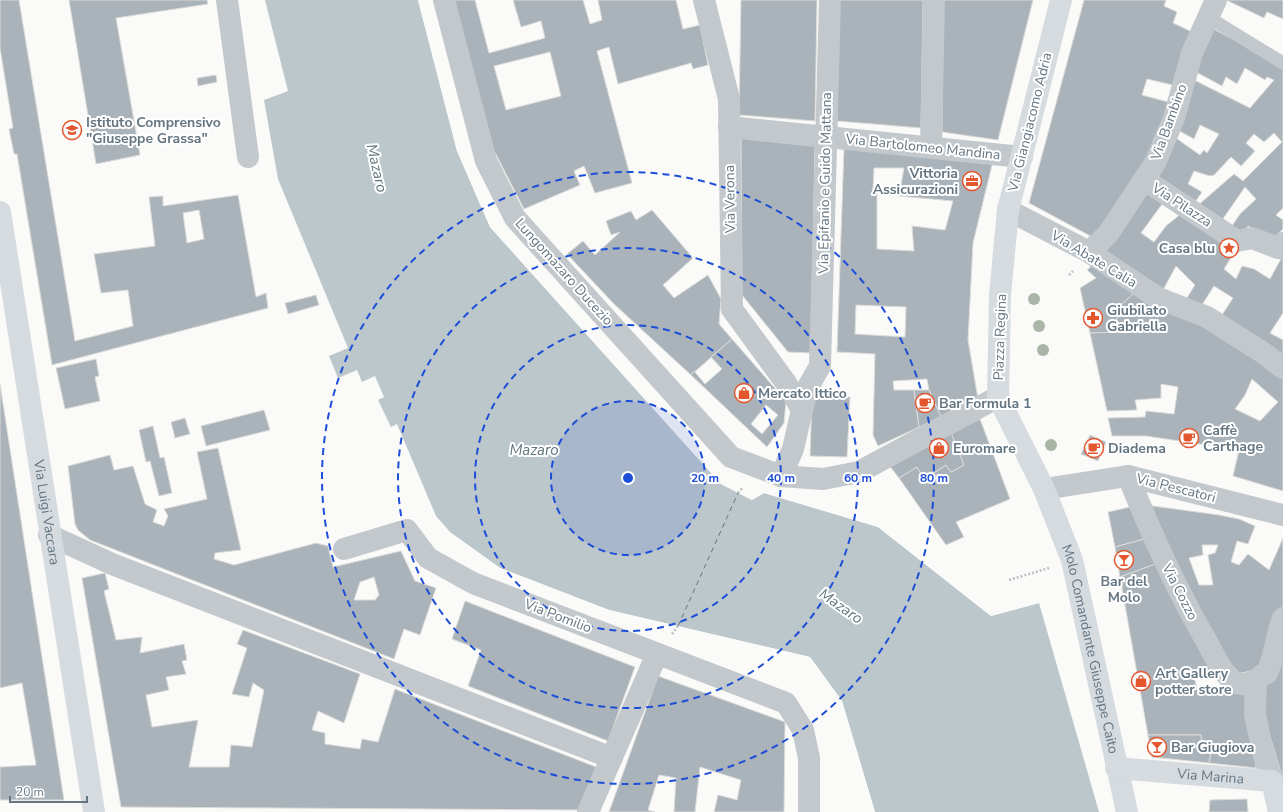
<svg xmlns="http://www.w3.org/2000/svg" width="1283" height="812" font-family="'Nunito Sans',sans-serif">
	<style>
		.water { fill: #bbc7cb }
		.pier { fill: #fafaf8 }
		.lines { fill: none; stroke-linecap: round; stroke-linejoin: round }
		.ferry { stroke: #60757c; stroke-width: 1; stroke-dasharray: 5 4; stroke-linecap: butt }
		.building { fill: #aab3b9; stroke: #dcdcda; fill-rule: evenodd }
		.path { stroke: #bbbfc2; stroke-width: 2.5; stroke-dasharray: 2 2; stroke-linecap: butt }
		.lane { stroke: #c3c8cc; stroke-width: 13 }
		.street { stroke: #c3c8cc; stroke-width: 22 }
		.secondary { stroke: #d6dbdf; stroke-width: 22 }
		.tree { fill: #aab4a7 }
		.ring { fill: none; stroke: #1d4ed8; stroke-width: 2; stroke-dasharray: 7 5 }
		.labels { text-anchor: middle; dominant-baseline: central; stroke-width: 4; stroke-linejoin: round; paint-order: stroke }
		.poi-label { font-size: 14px; font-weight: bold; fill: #657683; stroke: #fff; text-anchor: start }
		.street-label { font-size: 14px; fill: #657683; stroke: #fff }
		.water-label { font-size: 15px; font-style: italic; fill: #60757c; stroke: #fff }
		.centre { fill: #1d4ed8; stroke: #fff; stroke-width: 2 }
		.ring-label { font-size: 12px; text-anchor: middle; font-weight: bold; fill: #1d4ed8; stroke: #fff; stroke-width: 4; stroke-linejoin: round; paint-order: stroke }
	</style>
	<rect width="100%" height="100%" fill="#fafaf8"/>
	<path class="water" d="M265,0H418L457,151L490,227L721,484L752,500L764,493L878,527L991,616L1039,603L1099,812H875L842,701L810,657L609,610L500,568L450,532L436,516L397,424L391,427L378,400L384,397L375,376L362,382L357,370L338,378L329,356L348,348L278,179L264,100L288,91Z"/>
	<g class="pier">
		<path d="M418,0H420L459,151L492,226L722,483L752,498L764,491L879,525L992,614L1038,601L1039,603L991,616L878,527L764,493L752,500L721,484L490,227L457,151Z"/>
		<path d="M455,536L500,568L609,610L810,657L842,701L875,812H873L841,701L809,659L608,612L499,570L454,537Z"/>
	</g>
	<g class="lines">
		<path class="ferry" d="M678,626L738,493"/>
	</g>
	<g class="building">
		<path d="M0,0H19L75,341L133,326L128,290L101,293L94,254L155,246L149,197L163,196V206L238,195L256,297L266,293L268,308L52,365L17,154H14L9,129L13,128L0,48ZM199,210L204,239L187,243L183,213Z"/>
		<path d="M69,0H207L208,4L116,18L140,155L96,164Z"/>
		<path d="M452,0H475L489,53L545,38L541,21L521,27L513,0H583L590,24L602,20L598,0H676L683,29L700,25L708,65L693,69L691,63L618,84L609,47L597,51L632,183L595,193L584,166L574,171L580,185L524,209L488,139ZM550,52L561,96L506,110L494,66Z"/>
		<path d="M741,0H817L815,121L739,115Z"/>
		<path d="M839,0H923L921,128L837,121Z"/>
		<path d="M943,0H1033L998,140L942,132Z"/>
		<path d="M1084,0H1166L1164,6L1177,12L1173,23L1192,32L1177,86L1147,79L1142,95L1172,103L1155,150L1096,239L1029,203Z"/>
		<path d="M1226,0H1283V19L1267,12L1264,18Z"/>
		<path d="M1210,27L1283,66V208L1276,215L1283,220V229L1273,239L1248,226L1242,236L1230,229L1240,214L1256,199L1245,187L1220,223L1196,207L1234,174L1243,181L1282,142L1274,133L1264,142L1254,134L1246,143L1255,151L1241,166L1231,157L1214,175L1210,176L1194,171L1188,184L1202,192L1193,205L1154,179L1173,136L1200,155L1204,150L1207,153L1219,134L1200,125L1194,139L1174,128L1194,80L1250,108L1274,80L1267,77L1265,80L1245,68L1237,84L1226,77L1222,86L1196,72Z"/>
		<path d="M216,75L217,82L198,86L197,78Z"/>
		<path d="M741,138L815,146L811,353L788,352L742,295Z"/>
		<path d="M844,148L993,161L973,243L968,340L978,399L941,417L929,390L927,379L893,381L894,390H914L919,427L878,446L873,435L875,354L837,352ZM874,168H904L899,196L953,201L945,230L912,226L914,251L877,249V189H873ZM856,305L906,307L905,337L855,334Z"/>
		<path d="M1149,191L1165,200L1141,233L1154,242L1166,226L1183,212L1237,248L1224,269L1236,279L1242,266L1254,269L1270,279L1283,255V313L1270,333L1283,340V362L1220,318L1233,298L1214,286L1200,308L1185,301L1195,285L1176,266L1163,290L1102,255Z"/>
		<path d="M652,210L693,258L663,285L674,298L708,275L721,299L719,324L732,339L691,375L614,304L567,254L583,241L595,255L620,232L611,235L606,221L631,211L636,220Z"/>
		<path d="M1095,263L1135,292L1116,310L1118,332L1090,333L1080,288L1096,278L1087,270Z"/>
		<path d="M1135,292L1207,323L1283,374V491L1233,476L1239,450L1146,436H1112L1108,418L1145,417L1146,411L1174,414L1178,387L1161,384V398L1135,400L1137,410L1107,411L1090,333L1118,332L1116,310ZM1252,379L1278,402L1260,421L1235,409L1245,395Z"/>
		<path d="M316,295L319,305L288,314L285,303Z"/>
		<path d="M732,339L786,401L784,423L767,447L691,375L694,371L705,384L722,369L711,357ZM766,405L778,415L762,434L751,424Z"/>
		<path d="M96,359L99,376L95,377L100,401L65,409L56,368Z"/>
		<path d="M0,384L64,800H0V767L36,765L22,683L0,688Z"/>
		<path d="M914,390H929L941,417L919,427Z"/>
		<path d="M850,397L847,457L810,456L812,398Z"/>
		<path d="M264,410L270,430L206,446L201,426Z"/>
		<path d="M185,418L190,434L175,438L171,422Z"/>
		<path d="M980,419L1010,499L956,522L964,537L946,545L899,478L917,467L924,479L946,465L951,472L964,465L951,433Z"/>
		<path d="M153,426L160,458L164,457L172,493L159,496L150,461L146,462L139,430Z"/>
		<path d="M951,433L964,465L951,472L946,465L924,479L917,467L899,478L888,464Z"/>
		<path d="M1090,435L1106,442L1098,461L1081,454Z"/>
		<path d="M218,448L241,550L215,553L214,559L234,565L316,543L328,546L333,567L401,551L415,581L436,588L420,635L404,629L394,659L90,540L78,530L75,524L68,466L110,455L114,470L133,466L145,504L157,510L153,522L164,526L168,516L164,509L207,499L197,452ZM374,577L379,595L375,600H354L360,582Z"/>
		<path d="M1146,505L1219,515L1239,519L1255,526L1248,544L1237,541L1231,562L1239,565L1248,554L1269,570L1283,538V607L1273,630L1265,668L1232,675ZM1202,545H1218L1215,553L1208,555L1213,585H1199L1189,558L1203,555Z"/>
		<path d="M1134,506L1148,538L1115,547L1108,512Z"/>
		<path d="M1148,538L1158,563L1120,577L1115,547Z"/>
		<path d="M1158,563L1221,672L1194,677L1198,692L1244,689L1256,768L1209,763L1212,747L1202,748L1201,735H1148L1120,577Z"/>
		<path d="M105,573L109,589L104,591L116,640L142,637L140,653L184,644L187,660L182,661L186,674L166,677L169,690L146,695L152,727L198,720L189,767H229L231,745L252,747L264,690L253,683L249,697L232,694L247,648L237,644L243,630L360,674L344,723L318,711L312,730L325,733V744L360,749L362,739L378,742L395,689L596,767L578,810L121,807L82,578Z"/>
		<path d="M465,601L635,667L608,741L468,686L481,650L452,639Z"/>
		<path d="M1283,631V780L1264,716L1265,680Z"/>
		<path d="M658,676L785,722L784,812H714L718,795L737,800L741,780L700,767L695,812H674L676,778L659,775L648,810L655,812H609Z"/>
		<path d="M1148,735H1201L1202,748L1212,747L1209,763L1152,757Z"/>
		<path d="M1247,799L1248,812H1209L1210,800Z"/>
	</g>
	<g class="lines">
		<g class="path">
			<path d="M1069,275L1073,271"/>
			<path d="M738,493L743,487"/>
			<path d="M1009,580L1049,568"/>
			<path d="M672,634L678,626"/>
		</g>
		<path class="lane" d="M1208,17L1283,63"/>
		<g class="street">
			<path d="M227,0L248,157"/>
			<path d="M444,0L486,161L515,218L731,457L781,476L823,479L859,472L998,397"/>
			<path d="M704,0L729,99L732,309L786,383L802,410L793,449L781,476"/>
			<path d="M729,127L1022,157"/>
			<path d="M931,147L934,0"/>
			<path d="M1145,180L1237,241L1252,238L1278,248L1283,243"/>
			<path d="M1008,210L1089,252L1158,298L1207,317L1265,354L1283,368"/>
			<path d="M1089,252L1108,234L1155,163L1174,118L1192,53L1216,0"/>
			<path d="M802,410L808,387L820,366L830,0"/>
			<path d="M1128,476C1151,533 1176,589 1207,642C1214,655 1222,674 1235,682C1241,686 1250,683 1256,681"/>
			<path d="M1044,489L1128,476L1283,515"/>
			<path d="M49,535L112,564L612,758"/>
			<path d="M344,549L407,530L428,558L473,583L786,703L803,730L809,758V812"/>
			<path d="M1272,781L1263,752L1255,715L1256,681L1262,675L1267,673C1275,656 1276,636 1283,618"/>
			<path d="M588,812L657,654"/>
		</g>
		<g class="secondary">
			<path id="s1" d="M1061,0L1008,210L1000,295L998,397L1044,489L1072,560L1127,812"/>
			<path id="s2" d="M0,212L94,812"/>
			<path id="s3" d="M1116,768L1272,781L1279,812"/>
		</g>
	</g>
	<g class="tree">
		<circle cx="1034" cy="299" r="6"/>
		<circle cx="1039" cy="326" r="6"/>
		<circle cx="1043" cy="350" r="6"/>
		<circle cx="1051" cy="445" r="6"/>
	</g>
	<circle cx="628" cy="478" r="77" fill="#1d4ed8" fill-opacity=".12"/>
	<g class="ring">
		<circle cx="628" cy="478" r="77"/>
		<circle cx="628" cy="478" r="153"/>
		<circle cx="628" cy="478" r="230"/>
		<circle cx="628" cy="478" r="306"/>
	</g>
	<defs>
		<g id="school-ring" transform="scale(1)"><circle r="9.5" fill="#fff" stroke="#e4572e" stroke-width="1.5"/><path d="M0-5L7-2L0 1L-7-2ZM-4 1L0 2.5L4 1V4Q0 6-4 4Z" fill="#e4572e"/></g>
		<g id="office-ring" transform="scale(1)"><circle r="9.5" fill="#fff" stroke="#e4572e" stroke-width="1.5"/><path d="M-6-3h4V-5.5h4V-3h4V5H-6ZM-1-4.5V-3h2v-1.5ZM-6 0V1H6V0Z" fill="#e4572e"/></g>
		<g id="sight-ring" transform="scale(1)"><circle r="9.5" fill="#fff" stroke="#e4572e" stroke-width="1.5"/><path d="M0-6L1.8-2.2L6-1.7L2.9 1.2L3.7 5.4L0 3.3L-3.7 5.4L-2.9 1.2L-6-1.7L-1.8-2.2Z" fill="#e4572e"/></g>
		<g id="pharmacy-ring" transform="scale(1)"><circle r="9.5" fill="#fff" stroke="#e4572e" stroke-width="1.5"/><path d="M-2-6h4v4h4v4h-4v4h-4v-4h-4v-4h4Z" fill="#e4572e"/></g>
		<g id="shop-ring" transform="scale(1)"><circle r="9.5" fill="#fff" stroke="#e4572e" stroke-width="1.5"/><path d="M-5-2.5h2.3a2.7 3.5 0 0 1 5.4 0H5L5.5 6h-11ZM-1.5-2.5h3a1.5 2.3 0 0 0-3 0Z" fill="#e4572e"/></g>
		<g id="cafe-ring" transform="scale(1)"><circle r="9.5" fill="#fff" stroke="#e4572e" stroke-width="1.5"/><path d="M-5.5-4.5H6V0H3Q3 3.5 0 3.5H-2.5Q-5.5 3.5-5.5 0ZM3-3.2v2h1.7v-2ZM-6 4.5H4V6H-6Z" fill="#e4572e"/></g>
		<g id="bar-ring" transform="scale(1)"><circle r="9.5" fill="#fff" stroke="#e4572e" stroke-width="1.5"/><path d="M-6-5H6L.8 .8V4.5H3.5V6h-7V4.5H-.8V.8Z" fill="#e4572e"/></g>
	</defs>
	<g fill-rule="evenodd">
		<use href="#school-ring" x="72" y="130"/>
		<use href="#office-ring" x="972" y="181"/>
		<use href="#sight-ring" x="1229" y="248"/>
		<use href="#pharmacy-ring" x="1093" y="318"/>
		<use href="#shop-ring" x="744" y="393"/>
		<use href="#cafe-ring" x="925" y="403"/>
		<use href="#cafe-ring" x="1189" y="438"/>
		<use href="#shop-ring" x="939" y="448"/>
		<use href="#cafe-ring" x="1094" y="448"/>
		<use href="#bar-ring" x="1124" y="560"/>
		<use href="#shop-ring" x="1141" y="681"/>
		<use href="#bar-ring" x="1157" y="747"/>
	</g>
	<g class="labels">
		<g class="poi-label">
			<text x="86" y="122">Istituto Comprensivo<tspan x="86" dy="16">"Giuseppe Grassa"</tspan></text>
			<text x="958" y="173" text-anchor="end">Vittoria<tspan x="958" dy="16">Assicurazioni</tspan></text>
			<text x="1215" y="248" text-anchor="end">Casa blu</text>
			<text x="1107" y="310">Giubilato<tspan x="1107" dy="16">Gabriella</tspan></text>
			<text x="758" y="393">Mercato Ittico</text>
			<text x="939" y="403">Bar Formula 1</text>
			<text x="1203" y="430">Caffè<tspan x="1203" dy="16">Carthage</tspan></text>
			<text x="953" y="448">Euromare</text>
			<text x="1108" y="448">Diadema</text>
			<text x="1124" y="581" text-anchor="middle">Bar del<tspan x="1124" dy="16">Molo</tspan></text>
			<text x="1155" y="673">Art Gallery<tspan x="1155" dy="16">potter store</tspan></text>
			<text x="1171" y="747">Bar Giugiova</text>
		</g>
		<g class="street-label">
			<text transform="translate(1030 122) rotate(-76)">Via Giangiacomo Adria</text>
			<text transform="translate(1169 122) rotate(-70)">Via Bambino</text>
			<text transform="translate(923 147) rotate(6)">Via Bartolomeo Mandina</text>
			<text transform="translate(825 183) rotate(-89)">Via Epifanio e Guido Mattana</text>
			<text transform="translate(730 199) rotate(-91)">Via Verona</text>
			<text transform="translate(1182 205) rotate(33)">Via Pilazza</text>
			<text transform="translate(1094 259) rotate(31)">Via Abate Calia</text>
			<text transform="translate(564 272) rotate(48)">Lungomazaro Ducezio</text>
			<text transform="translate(1000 337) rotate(-88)">Piazza Regina</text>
			<text transform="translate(1176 488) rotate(14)">Via Pescatori</text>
			<text stroke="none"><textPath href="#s2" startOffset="304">Via Luigi Vaccara</textPath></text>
			<text transform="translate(1180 592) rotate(63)">Via Cozzo</text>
			<text transform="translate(558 616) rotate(21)">Via Pomilio</text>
			<text stroke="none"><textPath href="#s1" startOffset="674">Molo Comandante Giuseppe Caito</textPath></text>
			<text stroke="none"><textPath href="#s3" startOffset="95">Via Marina</textPath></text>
		</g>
		<g class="water-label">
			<text transform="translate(377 168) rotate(77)">Mazaro</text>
			<text x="534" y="450">Mazaro</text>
			<text transform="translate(841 606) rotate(35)">Mazaro</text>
		</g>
	</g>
	<circle cx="628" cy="478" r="6" class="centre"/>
	<g class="ring-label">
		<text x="705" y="482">20 m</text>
		<text x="781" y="482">40 m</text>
		<text x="858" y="482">60 m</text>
		<text x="934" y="482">80 m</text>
	</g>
	<path d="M10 796v6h77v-6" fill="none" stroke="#657683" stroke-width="2"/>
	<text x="16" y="796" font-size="12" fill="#657683" stroke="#ffffff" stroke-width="3" paint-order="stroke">20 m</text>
</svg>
